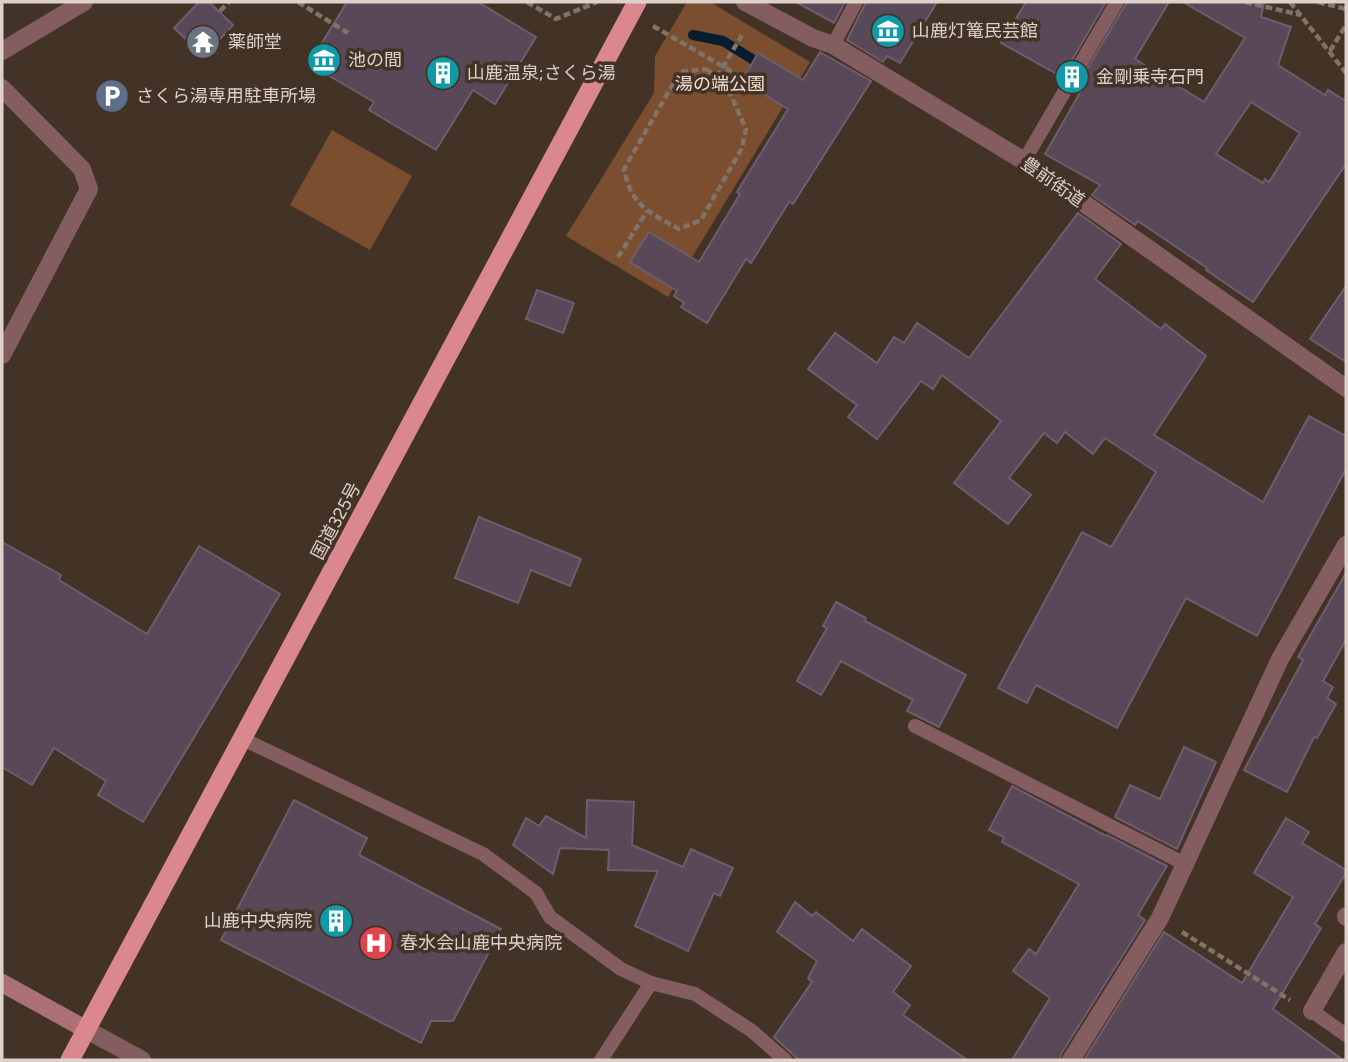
<svg xmlns="http://www.w3.org/2000/svg" width="1348" height="1062" font-family="Figtree,'Noto Sans JP',sans-serif">
	<style>
		.green { fill: #7a4e2e }
		.lines { fill: none; stroke-linecap: round; stroke-linejoin: round }
		.stream { stroke: #071c2e; stroke-width: 10 }
		.building { fill: #594958; stroke: #6e5d6d; stroke-width: 2; fill-rule: evenodd }
		.path { stroke: #827369; stroke-width: 4.5; stroke-dasharray: 7 3.5; stroke-linecap: butt }
		.service { stroke: #835d5f; stroke-width: 14 }
		.minor { stroke: #835d5f; stroke-width: 18 }
		.tertiary { stroke: #835d5f; stroke-width: 18 }
		.secondary { stroke: #ac7175; stroke-width: 18 }
		.trunk { stroke: #da888e; stroke-width: 19 }
		.labels { text-anchor: middle; dominant-baseline: central; stroke-width: 7; stroke-linejoin: round; paint-order: stroke }
		.poi-label { font-size: 18px; fill: #ddd1ca; stroke: #433226; text-anchor: start }
		.park-label { font-size: 18px; fill: #f3ded2; stroke: #433226 }
		.street-label { font-size: 18px; fill: #ddd1ca; stroke: #433226 }
	</style>
	<rect width="100%" height="100%" fill="#433226"/>
	<g class="green">
		<path d="M687,2H710L810,62L668,297L566,236L654,93L655,56Z"/>
		<path d="M332,130L412,176L370,250L290,205Z"/>
	</g>
	<g class="lines">
		<path class="stream" d="M693,35L723,41L765,67"/>
	</g>
	<g class="building">
		<path d="M199,2H209L233,25L204,56L174,28Z"/>
		<path d="M347,2H478L536,37L495,104L473,90L436,150L369,110L374,102L309,64Z"/>
		<path d="M796,2H845L834,23Z"/>
		<path d="M866,2H937L900,63L887,56L883,62L847,40Z"/>
		<path d="M1026,2H1106L1062,77L1001,43Z"/>
		<path d="M1127,2H1169L1135,59L1204,102L1245,38L1183,2H1264L1261,17L1291,27L1278,65L1325,95L1328,90L1346,101V164L1253,302L1206,270L1207,268L1138,221L1135,225L1092,195L1100,185L1045,154L1082,89L1078,87L1080,81ZM1251,102L1300,133L1269,182L1265,179L1263,183L1216,154Z"/>
		<path d="M820,52L871,81L793,204L789,202L751,263L746,259L707,323L681,307L684,303L674,296L677,291L630,262L649,232L699,262L740,194L737,192L788,109L742,81L758,53L803,80Z"/>
		<path d="M1078,213L1121,244L1095,279L1161,329L1165,324L1206,356L1154,435L1263,502L1309,416L1346,436V469L1257,636L1186,598L1117,728L1036,685L1027,703L998,688L1082,532L1111,547L1156,472L1105,438L1093,454L1065,432L1057,443L1044,433L1009,478L1031,495L1008,524L954,483L1001,421L942,375L933,389L921,381L877,439L848,417L857,405L808,369L835,333L877,363L894,337L904,343L917,323L969,358Z"/>
		<path d="M1346,286V362L1310,339Z"/>
		<path d="M537,290L574,303L563,333L526,319Z"/>
		<path d="M479,517L581,559L570,586L531,570L518,603L455,578Z"/>
		<path d="M2,542L61,575L59,580L147,634L199,546L280,594L143,822L98,795L106,781L54,748L32,785L2,767Z"/>
		<path d="M1346,573V640L1323,681L1333,687L1327,698L1336,704L1317,738L1314,737L1287,792L1244,770L1303,660L1298,657Z"/>
		<path d="M836,602L866,618L865,621L966,675L939,727L907,711L913,700L841,661L821,695L797,681L827,628L823,626Z"/>
		<path d="M1184,747L1216,762L1177,849L1115,817L1130,785L1160,799Z"/>
		<path d="M1012,786L1106,836L1107,835L1167,866L1138,915L1145,920L1061,1054L1060,1060H1012L1050,998L1013,971L1029,949L1036,954L1079,884L1002,842L1004,837L989,830Z"/>
		<path d="M294,800L367,838L359,855L501,929L453,1021H431L421,1043L221,940Z"/>
		<path d="M587,800L634,802L632,845L683,867L691,849L733,868L720,896L714,893L688,951L635,926L658,871L608,870L609,850L560,848L553,874L513,845L526,818L539,826L546,816L586,838Z"/>
		<path d="M1286,818L1309,832L1302,843L1346,870V873L1315,924L1321,928L1273,1009L1343,1060H1084L1164,932L1242,983L1293,897L1254,873Z"/>
		<path d="M795,902L812,916L816,912L853,941L862,929L911,966L893,992L910,1005L903,1015L967,1060H799L774,1037L812,982L808,978L817,961L777,932Z"/>
	</g>
	<g class="lines">
		<g class="path">
			<path d="M298,2L348,33"/>
			<path d="M527,2L556,19L597,2"/>
			<path d="M1245,2L1301,15"/>
			<path d="M1290,2L1346,73"/>
			<path d="M1318,2L1346,9"/>
			<path d="M220,11L229,2"/>
			<path d="M653,26L743,78"/>
			<path d="M1330,51L1346,25"/>
			<path d="M706,69L725,82L746,129L742,148L701,220L679,229C648,212 631,205 624,169L680,72Z"/>
			<path d="M717,77L742,35"/>
			<path d="M618,257L647,211"/>
			<path d="M1182,932L1290,1000"/>
		</g>
		<g class="service">
			<path d="M833,45L856,2"/>
			<path d="M1075,73L1117,2"/>
			<path d="M1024,161L1070,82"/>
			<path d="M915,726L1187,865"/>
			<path d="M243,739L483,854L536,893L550,917L621,969L651,983L695,994L752,1031L785,1060"/>
			<path d="M1312,1011L1346,1035"/>
			<path d="M601,1060L651,983"/>
		</g>
		<g class="minor">
			<path d="M745,2L813,38L833,45L1024,161L1346,388"/>
			<path d="M2,51L84,2"/>
			<path d="M2,88L82,169L89,189L2,355"/>
			<path d="M1346,916V917"/>
			<path d="M1312,1011L1346,952"/>
			<path d="M1071,1060L1160,918L1280,659L1346,545"/>
		</g>
		<path class="tertiary" d="M87,1030L142,1060"/>
		<path class="secondary" d="M2,983L87,1030"/>
		<path class="trunk" d="M70,1060L637,2"/>
	</g>
	<defs>
		<g id="museum-disc" transform="scale(1.75)"><circle r="9.5" fill="#0f9aa8" stroke="#433226"/><path d="M0-6L6-3V-2H-6V-3ZM-5-1h2V3h-2ZM-1-1h2V3h-2ZM3-1h2V3H3ZM-6 4H6V6H-6Z" fill="#fff"/></g>
		<g id="temple-disc" transform="scale(1.75)"><circle r="9.5" fill="#6b7280" stroke="#433226"/><path d="M0-6L5-2H3V0L6.5 2.5H4V6H1.5V3h-3V6H-4V2.5H-6.5L-3 0V-2H-5Z" fill="#fff"/></g>
		<g id="building-disc" transform="scale(1.75)"><circle r="9.5" fill="#0f9aa8" stroke="#433226"/><path d="M-4-6H4V6H1V3H-1V6H-4ZM-2.5-4.3h1.7v1.8h-1.7ZM.8-4.3h1.7v1.8H.8ZM-2.5-1h1.7V.8h-1.7ZM.8-1h1.7V.8H.8Z" fill="#fff"/></g>
		<g id="parking-disc" transform="scale(1.75)"><circle r="9.5" fill="#5c6f8a" stroke="#433226"/><path d="M-3.5-5.5H1a3.5 3.5 0 0 1 0 7H-1V5.5H-3.5ZM-1-3.4V-.6H.8a1.4 1.4 0 0 0 0-2.8Z" fill="#fff"/></g>
		<g id="hospital-disc" transform="scale(1.75)"><circle r="9.5" fill="#e0444e" stroke="#433226"/><path d="M-5-5h3v3.5h4V-5h3V5h-3V1.5h-4V5h-3Z" fill="#fff"/></g>
	</defs>
	<g fill-rule="evenodd">
		<use href="#museum-disc" x="888" y="31"/>
		<use href="#temple-disc" x="203" y="42"/>
		<use href="#museum-disc" x="324" y="60"/>
		<use href="#building-disc" x="443" y="73"/>
		<use href="#building-disc" x="1072" y="77"/>
		<use href="#parking-disc" x="112" y="96"/>
		<use href="#building-disc" x="336" y="921"/>
		<use href="#hospital-disc" x="376" y="943"/>
	</g>
	<g class="labels">
		<g class="poi-label">
			<text x="912" y="31">山鹿灯篭民芸館</text>
			<text x="228" y="42">薬師堂</text>
			<text x="348" y="60">池の間</text>
			<text x="467" y="73">山鹿温泉;さくら湯</text>
			<text x="1096" y="77">金剛乗寺石門</text>
			<text x="136" y="96">さくら湯専用駐車所場</text>
			<text x="312" y="921" text-anchor="end">山鹿中央病院</text>
			<text x="400" y="943">春水会山鹿中央病院</text>
		</g>
		<g class="park-label">
			<text x="720" y="84">湯の端公園</text>
		</g>
		<g class="street-label">
			<text transform="translate(1053 182) rotate(35)">豊前街道</text>
			<text transform="translate(336 521) rotate(-62)">国道325号</text>
		</g>
	</g>
	<rect width="1348" height="1062" fill="none" stroke="#ddd1ca" stroke-width="7"/>
</svg>
